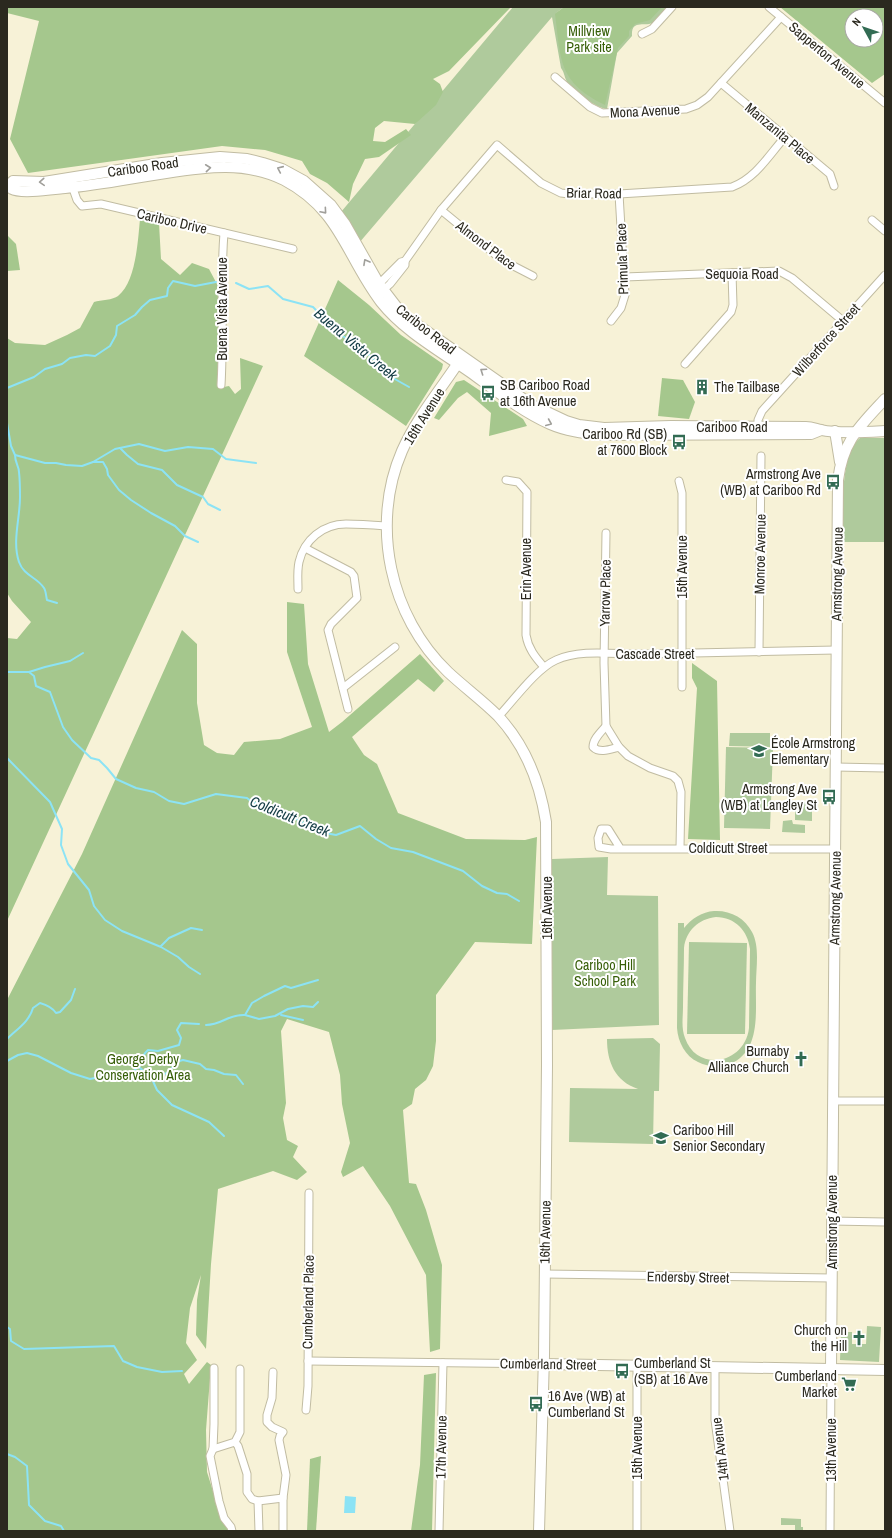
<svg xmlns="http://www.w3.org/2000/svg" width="892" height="1538" font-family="'Archivo Narrow',sans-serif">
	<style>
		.green { fill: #afca9c; fill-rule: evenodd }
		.forest { fill: #a5c78d; fill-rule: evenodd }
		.water { fill: #8ce3f5 }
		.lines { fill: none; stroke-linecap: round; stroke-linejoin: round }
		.stream { stroke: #8ce3f5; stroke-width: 2 }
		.street-casing { stroke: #c1bca2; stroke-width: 9 }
		.secondary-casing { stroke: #c1bca2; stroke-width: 12 }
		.street { stroke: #fff; stroke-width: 7 }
		.secondary { stroke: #fff; stroke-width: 10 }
		.oneway { stroke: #a09f9a }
		.labels { text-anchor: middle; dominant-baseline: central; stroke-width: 4; stroke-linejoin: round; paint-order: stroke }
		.park-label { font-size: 14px; fill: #365e07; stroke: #fff }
		.street-label { font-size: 14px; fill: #2b291f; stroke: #fff }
		.poi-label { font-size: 14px; fill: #2b291f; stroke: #fff; text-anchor: start }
		.water-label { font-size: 15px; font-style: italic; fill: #123b43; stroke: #fff }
	</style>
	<rect width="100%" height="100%" fill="#f7f2d7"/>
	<g class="green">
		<path d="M513,7H564L556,13L565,7H667C663,12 659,18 654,22C646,28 631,18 632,36L617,53L607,109C594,107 577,93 568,83C564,78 565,73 561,68L552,17L359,243L341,212Z"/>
		<path d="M860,438H885V542H843C843,517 839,454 860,438Z"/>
		<path d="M730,733H770V747L729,746Z"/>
		<path d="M726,747L773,748L770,829L724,828Z"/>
		<path d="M795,802H812V821L795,820Z"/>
		<path d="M792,820L793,824L805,825V833L782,832L783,821Z"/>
		<path d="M608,857L607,895L658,896L659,1025L552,1030V943L550,939L552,932V859Z"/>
		<path d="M714,911C730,910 745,918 752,932C760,947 756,967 756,983C755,1010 762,1051 730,1064C720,1068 708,1067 698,1062C685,1056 678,1042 677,1028L678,923H684V928C692,918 702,912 714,911ZM716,917C735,917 748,931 750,949L749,1028C745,1064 697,1073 685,1038C681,1028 683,1017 683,1007C683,987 684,968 684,948C686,931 698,919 716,917Z"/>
		<path d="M689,942L747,943L745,1034H687Z"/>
		<path d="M653,1038L660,1044L659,1091H654L653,1144L569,1142L570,1088L638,1089C615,1081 607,1062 607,1039Z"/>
		<path d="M867,1326L881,1327L879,1362L840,1360L841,1332H852V1344H866Z"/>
		<path d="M781,1518L801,1519V1527H803V1531H795V1525H781Z"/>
	</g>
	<g class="forest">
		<path d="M7,7H511L449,71L433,79L440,84L443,92L436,105L415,124L384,121L375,128L373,141L385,142L406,129L411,135L379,157L365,159L353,184L349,202L327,183L310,174L302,161L265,150L222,146L28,173L10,139L39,21L7,13Z"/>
		<path d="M564,7H662L650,20L635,24L629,31V36L618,48L605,105C558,82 561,60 555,14Z"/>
		<path d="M780,7H885V74L872,83ZM852,16H876V40H852Z"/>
		<path d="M140,219L159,223L161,259L180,275L192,263L209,269L218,286V388L229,386L235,394L241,389L240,358L263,366L7,921V638L17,639L31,622L12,601L7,593V338L15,343L45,345L67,335L80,328L94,302C101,300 113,300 118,296C136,282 138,240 140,219Z"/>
		<path d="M7,235L16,244L20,270L7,271Z"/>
		<path d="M338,280L369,305L401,335L443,364L442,369L406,426L304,356Z"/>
		<path d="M662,378L683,380L695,402L689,419L658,416Z"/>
		<path d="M464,380L523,419L527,426L489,436L491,413L467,392L458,398L439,420L434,418L456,382Z"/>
		<path d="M287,602L304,604L308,664L329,732L342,722L420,654L444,681L434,692L418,679L352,737L364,755L377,764L398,813L466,839L525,840L537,837L532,944L475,942L436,995V1041L433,1066L426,1080L415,1089L412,1104L403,1110L409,1183L416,1184L426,1210L442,1265L440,1349L430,1352L426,1275L390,1206L363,1166L343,1177L341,1172L350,1143L342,1104L340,1075L329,1032L287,1019L281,1031L286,1103L283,1118L287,1140L298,1146L293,1157L307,1172L297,1180L273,1171L218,1189L211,1264L206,1349L196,1335L197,1300L201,1275L190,1308L186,1343L197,1360L184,1374L189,1384L207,1362L211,1365L206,1430L207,1472L222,1520L229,1531H7V1000L82,854L182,630L197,644V703L204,745L217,753L234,755L244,742L280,739L312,727L287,652Z"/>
		<path d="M692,663L717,681L720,840L688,839L697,688L692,678Z"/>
		<path d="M436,1373L432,1531H411L420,1465L424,1375Z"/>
		<path d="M321,1456L316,1531H307L310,1459Z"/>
	</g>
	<path class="water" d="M345,1496L356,1497L355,1513H344Z"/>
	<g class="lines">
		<g class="stream">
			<path d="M236,283L249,289L268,286L283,299L313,307L338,333L364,350L393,378L409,387"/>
			<path d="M7,388L34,377L45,369L62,364L70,358L86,355L95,356L110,346L116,335L117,326L135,315L142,307L150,300L167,296L168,288L173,281L195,286L216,282"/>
			<path d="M7,423L11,446L15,455L45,463H56L66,465L82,466L93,462L115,449L139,444L165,451L188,447L213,449L226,459L256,463"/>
			<path d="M120,448L127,455L138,464L162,470L177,485L203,497L208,504L220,510"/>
			<path d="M15,455C15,463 19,466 19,472C20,481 20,489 20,497C20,519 12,541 19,562C24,576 37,577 44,588C46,591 46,596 47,600L57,603"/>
			<path d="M93,462H103L107,469L108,475L119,490L131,500L151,513L175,526L185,536L198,542"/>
			<path d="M7,672H29L34,676L36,686L50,692L63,727L72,740L91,758L99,760L107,768L116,779L136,788L154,792L169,801L184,804L216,794L247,798L252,802L272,807L284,815L299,820L320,832L336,835L360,826L376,839L391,848L413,852L463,871L482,886L497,893L507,894L519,901"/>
			<path d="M29,672L45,667L70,661L83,653"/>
			<path d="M7,758L50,802L62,829L61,845L68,864L89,890L94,906L105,920L122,931L161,947L178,957L189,967L200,974"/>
			<path d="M161,946L169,938L191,928L202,930"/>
			<path d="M245,1015L259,1019L275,1016L288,1009L303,1006L313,1007L318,1002"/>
			<path d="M281,1015L303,1020"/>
			<path d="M206,1025C222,1025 228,1014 245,1015L252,1003L264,996L285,986L291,988L318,980"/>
			<path d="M7,1039C17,1029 29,1022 33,1008L40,1003C47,1005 52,1007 56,1013L60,1012L71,1000L75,989"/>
			<path d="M7,1061L18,1055L27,1053L38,1056L71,1073L90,1079L114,1074L126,1077C142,1068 137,1060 148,1050L158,1051L179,1045L181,1038L177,1030L181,1023L199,1024"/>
			<path d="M139,1067L152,1079L157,1090L172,1105L209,1122L224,1136"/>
			<path d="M152,1079L163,1075L170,1071L176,1062L183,1060L200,1064L206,1069L214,1070L224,1074L236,1075L243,1084"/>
			<path d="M7,1327L10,1329L11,1341L24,1349L114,1346L123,1361L137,1367L162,1372L182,1371"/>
			<path d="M7,1454L15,1457L27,1466L29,1505L45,1521L61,1526L64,1531"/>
		</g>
		<g class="street-casing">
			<g id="street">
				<path d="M769,7L885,103"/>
				<path d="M642,34L652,29L672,7"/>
				<path d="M555,77L590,107L602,113L686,109L697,105L708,97L781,17"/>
				<path d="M721,83L830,174L834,186"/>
				<path d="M71,183L77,200L82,206L101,204L293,249"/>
				<path d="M441,210L502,260L533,276"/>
				<path d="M872,220L885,231"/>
				<path d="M625,277L779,271L792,278L843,321"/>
				<path d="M376,287L401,262L405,261"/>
				<path d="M380,293L390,284L405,265V261L441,210L497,145L541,183L561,193L569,194H619L732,187C756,178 769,155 785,137"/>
				<path d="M611,321L621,308L625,295L619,194"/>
				<path d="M685,364L731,312L733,305L732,273"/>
				<path d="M221,385C224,334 220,284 224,233"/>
				<path d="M758,427V420L762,411L885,275"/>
				<path d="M506,480L518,482L527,492L526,635C528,648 535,657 544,667"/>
				<path d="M679,481L682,493V687"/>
				<path d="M606,533L604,663L606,726L619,747L628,756L650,768L673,776L678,781L681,792L680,848"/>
				<path d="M305,548L351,572L354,576L357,598L331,624L328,630L348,709"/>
				<path d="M298,589C298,580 297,571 299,562C304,540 323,524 346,524C359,524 373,525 386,526"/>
				<path d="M759,652L761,456"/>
				<path d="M343,688L395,647"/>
				<path d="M498,717C514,700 536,669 556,660C581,648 618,655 646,654C709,653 773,651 836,650"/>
				<path d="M606,726C601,732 593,739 593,747C600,754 611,749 619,747"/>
				<path d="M836,767L885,768"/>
				<path d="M620,848L608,829H601L598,838L599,847L611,849H835"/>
				<path d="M833,1101H885"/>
				<path d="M832,1221L885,1222"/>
				<path d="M544,1274L832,1278"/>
				<path d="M308,1361L543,1364"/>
				<path d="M715,1367V1420L730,1531"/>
				<path d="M214,1368V1424L213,1449L210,1456L219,1501L224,1518L231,1527L232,1531"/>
				<path d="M273,1372L272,1398L267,1415V1422L272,1427L283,1432L280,1436L279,1440L286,1475L283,1498V1531"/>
				<path d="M306,1410L308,1386L309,1193"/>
				<path d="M235,1442L238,1446L247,1474V1492L252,1499L258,1501L283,1498"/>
				<path d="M213,1449L235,1442L240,1432V1369"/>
				<path d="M258,1501L259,1531"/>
				<path d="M439,1531L443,1363"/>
				<path d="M637,1531V1366"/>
				<path d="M830,1531L831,1369"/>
			</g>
		</g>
		<g class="secondary-casing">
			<g id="secondary">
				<path d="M7,185C9,186 10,188 12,189C21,194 54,189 65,188C99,185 132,178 166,173C206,167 246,161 284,180C341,210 346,256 381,302C404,331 440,351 470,372C495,390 521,411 550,424C566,431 583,433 601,435L811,434L821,430"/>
				<path d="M9,185L13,181L44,182L162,163L220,157L247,159L263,163L282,169L304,181L331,205L345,224L379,284L402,314L532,405L566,421L579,425L604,428L671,426L806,427C812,427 816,429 821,430C838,434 867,432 885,431"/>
				<path d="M462,357C442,388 417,417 402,451C370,525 390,617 448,672C464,687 482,700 498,716C525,745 540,783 546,822L547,1065L544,1356L539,1531"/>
				<path d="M835,431L840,462"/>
				<path d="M543,1364L885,1370"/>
				<path d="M831,1369L838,480C843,441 859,427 885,399"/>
			</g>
		</g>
		<use href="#street" class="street"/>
		<use href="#secondary" class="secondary"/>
	</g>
	<defs><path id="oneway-chevron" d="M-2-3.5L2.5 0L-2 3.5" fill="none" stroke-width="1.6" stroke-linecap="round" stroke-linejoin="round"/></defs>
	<g class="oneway">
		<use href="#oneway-chevron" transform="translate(208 168) rotate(-6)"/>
		<use href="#oneway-chevron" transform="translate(280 169) rotate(-156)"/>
		<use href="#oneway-chevron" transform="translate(42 182) rotate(176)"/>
		<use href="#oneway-chevron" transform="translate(324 211) rotate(49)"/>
		<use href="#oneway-chevron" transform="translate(366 262) rotate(-119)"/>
		<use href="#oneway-chevron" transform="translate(483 371) rotate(-146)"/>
		<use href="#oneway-chevron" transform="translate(549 423) rotate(23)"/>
	</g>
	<defs>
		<g id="building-bare" transform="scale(1.2)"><path d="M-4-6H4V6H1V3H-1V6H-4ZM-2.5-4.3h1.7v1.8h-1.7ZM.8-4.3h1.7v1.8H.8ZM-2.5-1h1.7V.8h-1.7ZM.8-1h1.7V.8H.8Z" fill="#326b53" stroke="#fff" stroke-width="2.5" paint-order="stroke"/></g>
		<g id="bus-bare" transform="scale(1.2)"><path d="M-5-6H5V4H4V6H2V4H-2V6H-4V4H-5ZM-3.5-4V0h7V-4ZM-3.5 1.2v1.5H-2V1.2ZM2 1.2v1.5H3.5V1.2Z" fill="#326b53" stroke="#fff" stroke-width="2.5" paint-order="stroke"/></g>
		<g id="school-bare" transform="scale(1.2)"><path d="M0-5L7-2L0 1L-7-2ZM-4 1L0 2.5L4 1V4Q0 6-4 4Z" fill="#326b53" stroke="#fff" stroke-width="2.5" paint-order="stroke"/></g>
		<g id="church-bare" transform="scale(1.2)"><path d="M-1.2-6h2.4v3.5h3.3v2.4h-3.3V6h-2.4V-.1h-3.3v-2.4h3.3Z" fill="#326b53" stroke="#fff" stroke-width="2.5" paint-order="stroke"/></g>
		<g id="supermarket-bare" transform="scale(1.2)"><path d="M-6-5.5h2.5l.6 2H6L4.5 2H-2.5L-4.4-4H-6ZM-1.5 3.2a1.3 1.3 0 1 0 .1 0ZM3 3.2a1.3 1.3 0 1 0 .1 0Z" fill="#326b53" stroke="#fff" stroke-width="2.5" paint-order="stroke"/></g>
	</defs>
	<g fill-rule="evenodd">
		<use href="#building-bare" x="702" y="387"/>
		<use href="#bus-bare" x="488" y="393"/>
		<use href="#bus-bare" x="679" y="442"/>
		<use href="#bus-bare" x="833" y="482"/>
		<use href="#school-bare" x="759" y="751"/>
		<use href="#bus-bare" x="829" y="797"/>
		<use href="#church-bare" x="801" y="1059"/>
		<use href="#school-bare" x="661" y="1138"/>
		<use href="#church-bare" x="859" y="1338"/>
		<use href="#bus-bare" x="622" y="1371"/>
		<use href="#supermarket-bare" x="849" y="1384"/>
		<use href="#bus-bare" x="536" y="1404"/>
	</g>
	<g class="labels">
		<g class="park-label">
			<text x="589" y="31">Millview<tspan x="589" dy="16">Park site</tspan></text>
			<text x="605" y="965">Cariboo Hill<tspan x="605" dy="16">School Park</tspan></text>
			<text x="143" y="1059">George Derby<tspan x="143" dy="16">Conservation Area</tspan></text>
		</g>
		<g class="street-label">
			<text transform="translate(827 55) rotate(40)">Sapperton Avenue</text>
			<text transform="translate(645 111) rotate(-3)">Mona Avenue</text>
			<text transform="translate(780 133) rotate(40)">Manzanita Place</text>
			<text transform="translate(143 167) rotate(-8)">Cariboo Road</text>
			<text transform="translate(594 193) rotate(1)">Briar Road</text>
			<text transform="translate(172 221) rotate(13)">Cariboo Drive</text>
			<text transform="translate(486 245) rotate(37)">Almond Place</text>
			<text transform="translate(622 259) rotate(-92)">Primula Place</text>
			<text x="742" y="274">Sequoia Road</text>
			<text transform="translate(222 309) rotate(-90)">Buena Vista Avenue</text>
			<text transform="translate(426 329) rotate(38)">Cariboo Road</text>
			<text transform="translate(826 340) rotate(-48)">Wilberforce Street</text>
			<text transform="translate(424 416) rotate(-58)">16th Avenue</text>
			<text x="732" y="427">Cariboo Road</text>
			<text transform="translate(760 554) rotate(-89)">Monroe Avenue</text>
			<text transform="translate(682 567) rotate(-90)">15th Avenue</text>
			<text transform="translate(526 569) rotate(-90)">Erin Avenue</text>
			<text transform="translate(837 574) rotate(-89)">Armstrong Avenue</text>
			<text transform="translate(605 593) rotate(-89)">Yarrow Place</text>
			<text x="655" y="654">Cascade Street</text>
			<text x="728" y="848">Coldicutt Street</text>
			<text transform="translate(835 898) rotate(-89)">Armstrong Avenue</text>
			<text transform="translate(547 908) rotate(-90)">16th Avenue</text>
			<text transform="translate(832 1222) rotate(-90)">Armstrong Avenue</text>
			<text transform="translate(545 1232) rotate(-89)">16th Avenue</text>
			<text transform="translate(688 1277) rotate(1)">Endersby Street</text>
			<text transform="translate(308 1302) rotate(-89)">Cumberland Place</text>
			<text transform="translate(548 1364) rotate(1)">Cumberland Street</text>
			<text transform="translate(441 1447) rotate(-89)">17th Avenue</text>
			<text transform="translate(637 1448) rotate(-90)">15th Avenue</text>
			<text transform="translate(720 1449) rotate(-97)">14th Avenue</text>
			<text transform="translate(831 1450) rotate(-90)">13th Avenue</text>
		</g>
		<g class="poi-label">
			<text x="500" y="385">SB Cariboo Road<tspan x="500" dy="16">at 16th Avenue</tspan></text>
			<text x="714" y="387">The Tailbase</text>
			<text x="667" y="434" text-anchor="end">Cariboo Rd (SB)<tspan x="667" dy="16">at 7600 Block</tspan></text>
			<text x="821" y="474" text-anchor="end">Armstrong Ave<tspan x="821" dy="16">(WB) at Cariboo Rd</tspan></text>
			<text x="771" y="743">École Armstrong<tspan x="771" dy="16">Elementary</tspan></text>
			<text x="817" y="789" text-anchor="end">Armstrong Ave<tspan x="817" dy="16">(WB) at Langley St</tspan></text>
			<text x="789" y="1051" text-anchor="end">Burnaby<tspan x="789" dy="16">Alliance Church</tspan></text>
			<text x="673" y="1130">Cariboo Hill<tspan x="673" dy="16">Senior Secondary</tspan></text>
			<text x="847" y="1330" text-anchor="end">Church on<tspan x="847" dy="16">the Hill</tspan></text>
			<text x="634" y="1363">Cumberland St<tspan x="634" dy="16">(SB) at 16 Ave</tspan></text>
			<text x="837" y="1376" text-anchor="end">Cumberland<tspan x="837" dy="16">Market</tspan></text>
			<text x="548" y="1396">16 Ave (WB) at<tspan x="548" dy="16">Cumberland St</tspan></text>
		</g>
		<g class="water-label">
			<text transform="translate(356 344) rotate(40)">Buena Vista Creek</text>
			<text transform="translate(290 816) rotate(22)">Coldicutt Creek</text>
		</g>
	</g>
	<rect width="892" height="1538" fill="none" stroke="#2b291f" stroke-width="16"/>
	<g transform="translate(864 28) rotate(310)"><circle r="19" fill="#ffffff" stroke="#aaa9a5"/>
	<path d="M0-3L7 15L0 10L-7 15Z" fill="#326b53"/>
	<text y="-6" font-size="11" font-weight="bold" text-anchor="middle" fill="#2b291f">N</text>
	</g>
</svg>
